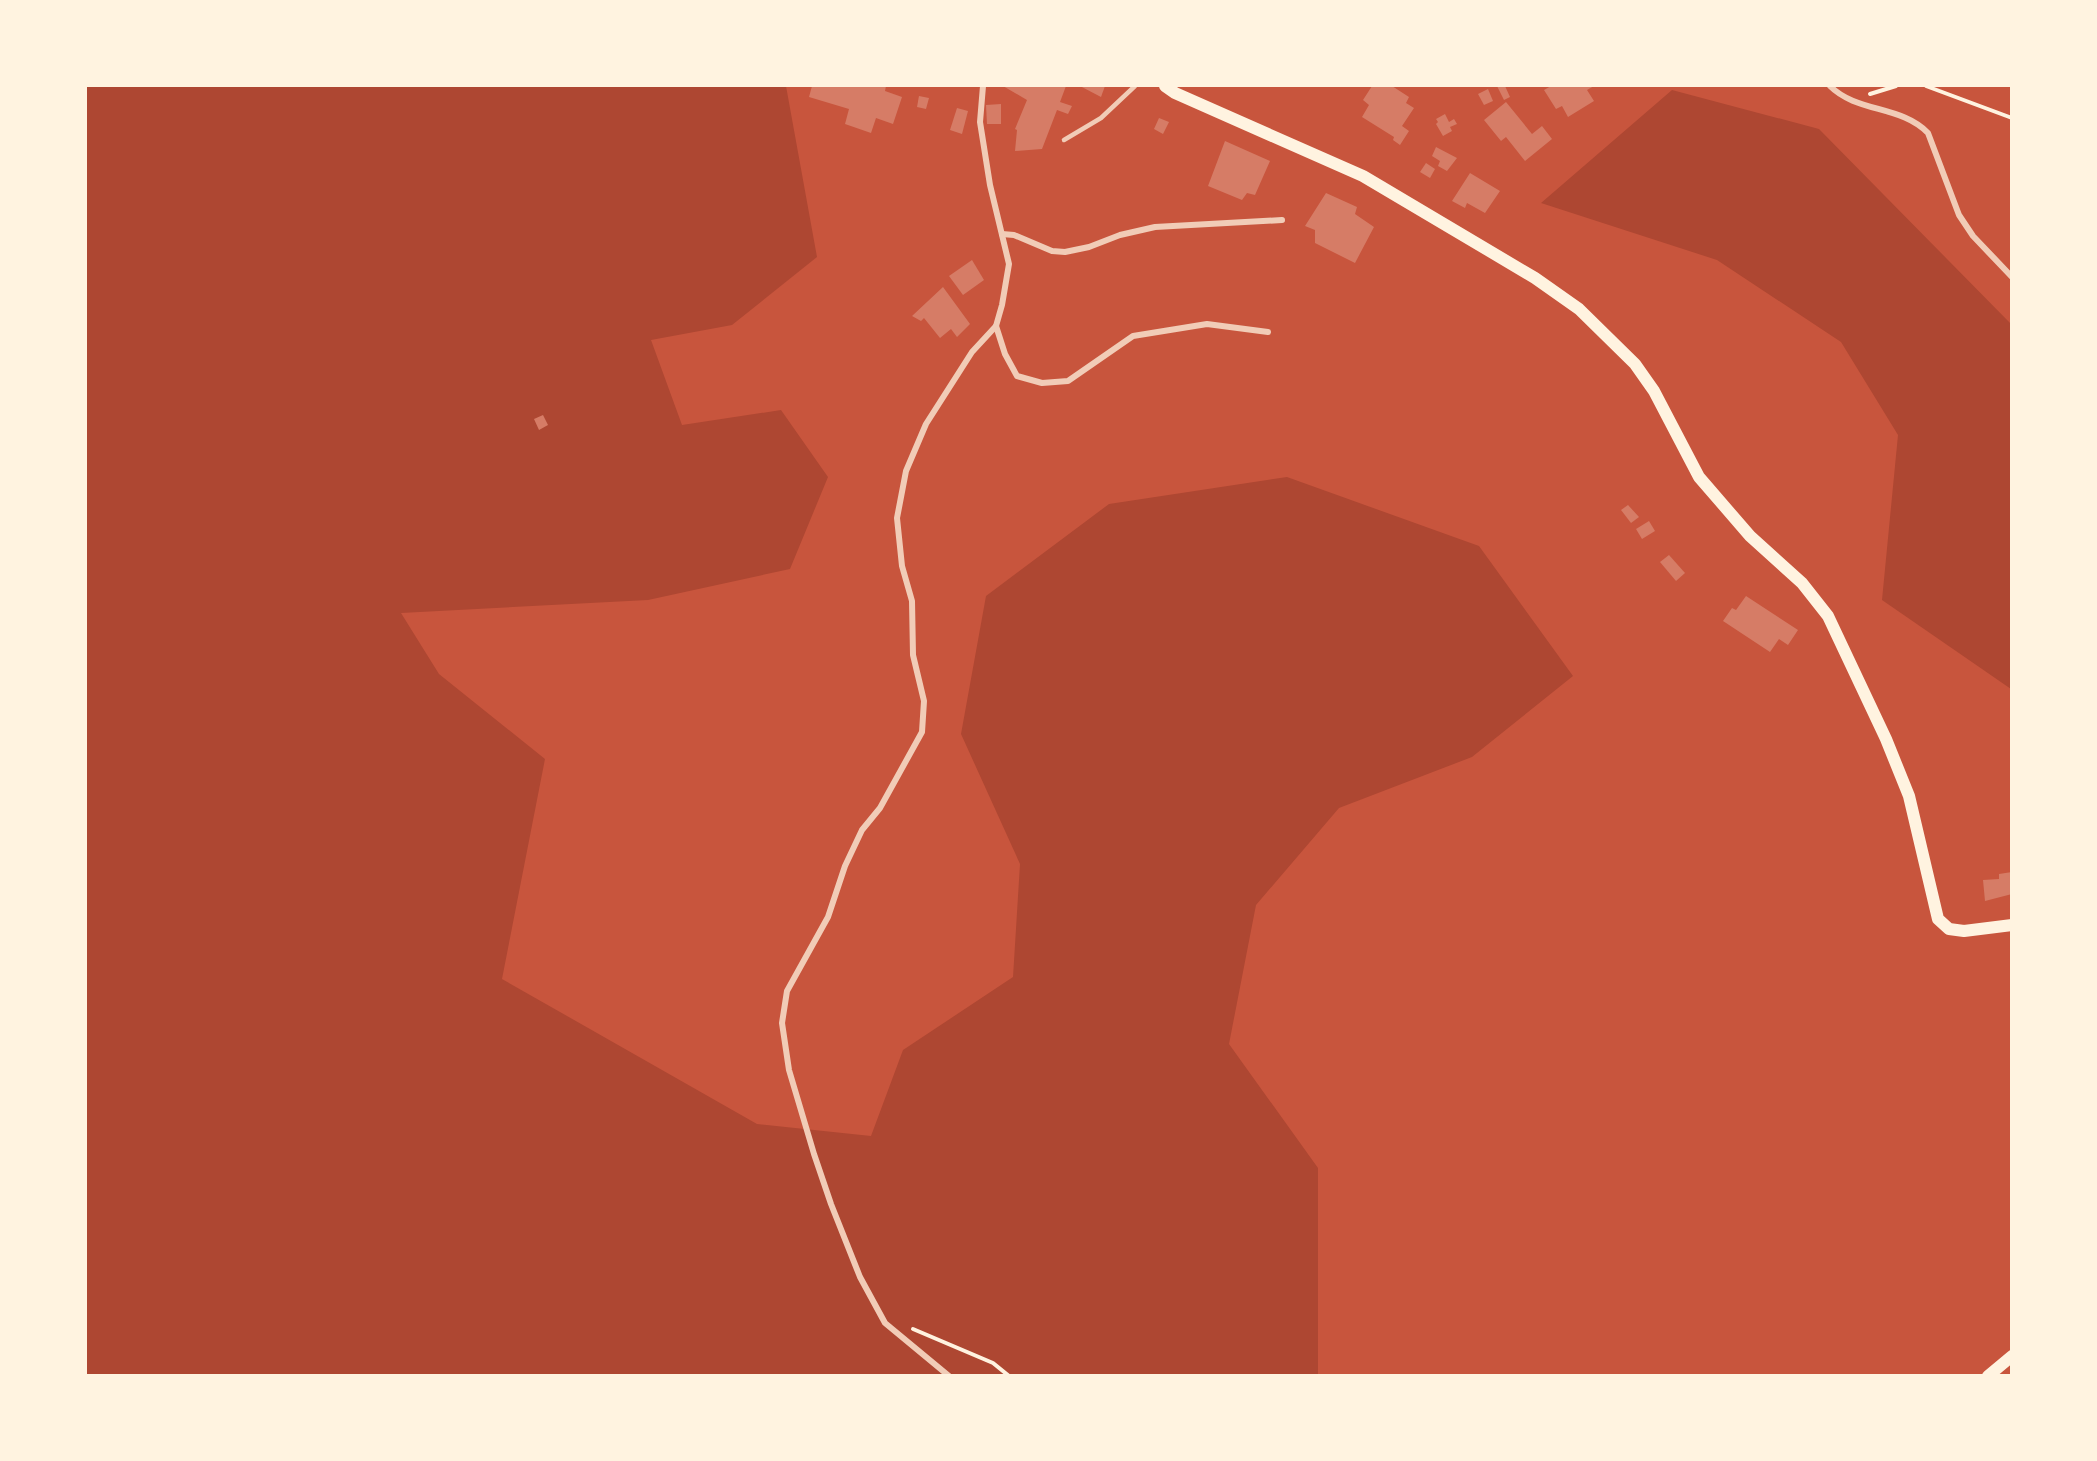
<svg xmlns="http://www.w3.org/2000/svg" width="2097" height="1461" font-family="Roboto,sans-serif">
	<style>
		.green { fill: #ae4732 }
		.building { fill: #d67c66 }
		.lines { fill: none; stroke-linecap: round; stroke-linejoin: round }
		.path { stroke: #fff3e0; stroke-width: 4 }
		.service { stroke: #f1ccb7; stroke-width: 4.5 }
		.minor { stroke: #f1ccb7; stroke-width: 6 }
		.secondary { stroke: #fff3e0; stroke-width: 12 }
	</style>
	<rect width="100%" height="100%" fill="#c8553d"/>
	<g class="green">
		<path d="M86,86H786L817,257L732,325L651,340L682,425L781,410L828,477L790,569L648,600L401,613L439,674L545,759L502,979L757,1124L871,1136L903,1050L1013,977L1020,864L961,734L986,596L1109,504L1287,477L1479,546L1573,676L1472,757L1339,808L1256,905L1229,1044L1318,1168V1375H86Z"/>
		<path d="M1672,90L1819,129L2011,324V689L1882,600L1898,435L1841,342L1717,260L1541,203Z"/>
	</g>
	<g class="building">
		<path d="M812,86H886L885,91L902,97L893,124L876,118L871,133L845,124L849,109L809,97Z"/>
		<path d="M1003,86H1066L1060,102L1072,106L1068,114L1057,110L1042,149L1015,151L1017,130L1015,129L1027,100Z"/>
		<path d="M1080,86H1105L1101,97Z"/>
		<path d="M1372,86H1392L1409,97L1406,103L1414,108L1402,126L1409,131L1400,145L1393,140L1394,137L1362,117L1369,105L1363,100Z"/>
		<path d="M1497,86H1505L1510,97L1504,100Z"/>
		<path d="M1551,86H1594L1587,90L1594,101L1568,117L1562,106L1556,109L1544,90Z"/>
		<path d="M1488,89L1493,101L1484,105L1478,94Z"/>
		<path d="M919,96L929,98L926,109L917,107Z"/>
		<path d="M1506,102L1532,134L1542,126L1552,139L1525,161L1506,137L1501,141L1484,120Z"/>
		<path d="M1001,104V124H987L986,105Z"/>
		<path d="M957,108L968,111L962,134L950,130Z"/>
		<path d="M1445,114L1449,122L1454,119L1457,124L1450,127L1452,131L1443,136L1436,124L1438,122L1436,119Z"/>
		<path d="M1159,118L1169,122L1163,134L1154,129Z"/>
		<path d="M1225,141L1270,161L1255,195L1247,193L1242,200L1208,186Z"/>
		<path d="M1436,147L1457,158L1447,171L1438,166L1440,161L1432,156Z"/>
		<path d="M1426,163L1435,169L1430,178L1420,172Z"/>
		<path d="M1470,173L1500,191L1485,213L1467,203L1465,208L1452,201Z"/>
		<path d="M1326,193L1357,207L1355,214L1374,227L1355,263L1315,243V230L1305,226Z"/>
		<path d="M972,260L984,280L963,295L949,276Z"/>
		<path d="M943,287L970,324L957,337L951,329L940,338L924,318L921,321L912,316Z"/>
		<path d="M543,415L548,425L539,430L534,419Z"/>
		<path d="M1628,505L1639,517L1631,523L1621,510Z"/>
		<path d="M1649,521L1655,531L1642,539L1636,529Z"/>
		<path d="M1669,555L1685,573L1676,581L1660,562Z"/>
		<path d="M1746,596L1798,630L1788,645L1779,639L1770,652L1723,621L1732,608L1736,610Z"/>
		<path d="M2012,872V894L1985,901L1983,880L1999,879V874Z"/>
	</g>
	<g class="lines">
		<g class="path">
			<path d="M1926,86L2012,118"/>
			<path d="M1870,94L1896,86"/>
			<path d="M913,1329L993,1363L1009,1376"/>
		</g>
		<path class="service" d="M1064,140L1101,118L1135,86"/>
		<g class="minor">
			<path d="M1830,86C1857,113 1901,105 1928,133L1959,215L1973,236L2012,277"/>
			<path d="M1002,234L1014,235L1052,251L1065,252L1089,247L1120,235L1155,227L1282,220"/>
			<path d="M996,326L1005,354L1017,376L1042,383L1068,381L1133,336L1207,324L1268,332"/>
			<path d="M949,1376L885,1323L860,1277L831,1204L814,1154L789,1070L782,1023L787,991L828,917L845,866L862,830L880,808L922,732L924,701L913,655L912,601L902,566L897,518L906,471L926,424L972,352L996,326L1002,305L1009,264L990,185L980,122L983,86"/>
		</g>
		<g class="secondary">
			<path d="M1165,86L1175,93L1363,176L1535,278L1579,309L1635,364L1654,391L1699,477L1750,536L1802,583L1828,616L1886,739L1909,796L1938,919L1949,929L1964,931L2012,925"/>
			<path d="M1988,1376L2012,1356"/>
		</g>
	</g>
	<rect width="2097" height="1461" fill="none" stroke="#fff3e0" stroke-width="174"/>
</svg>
